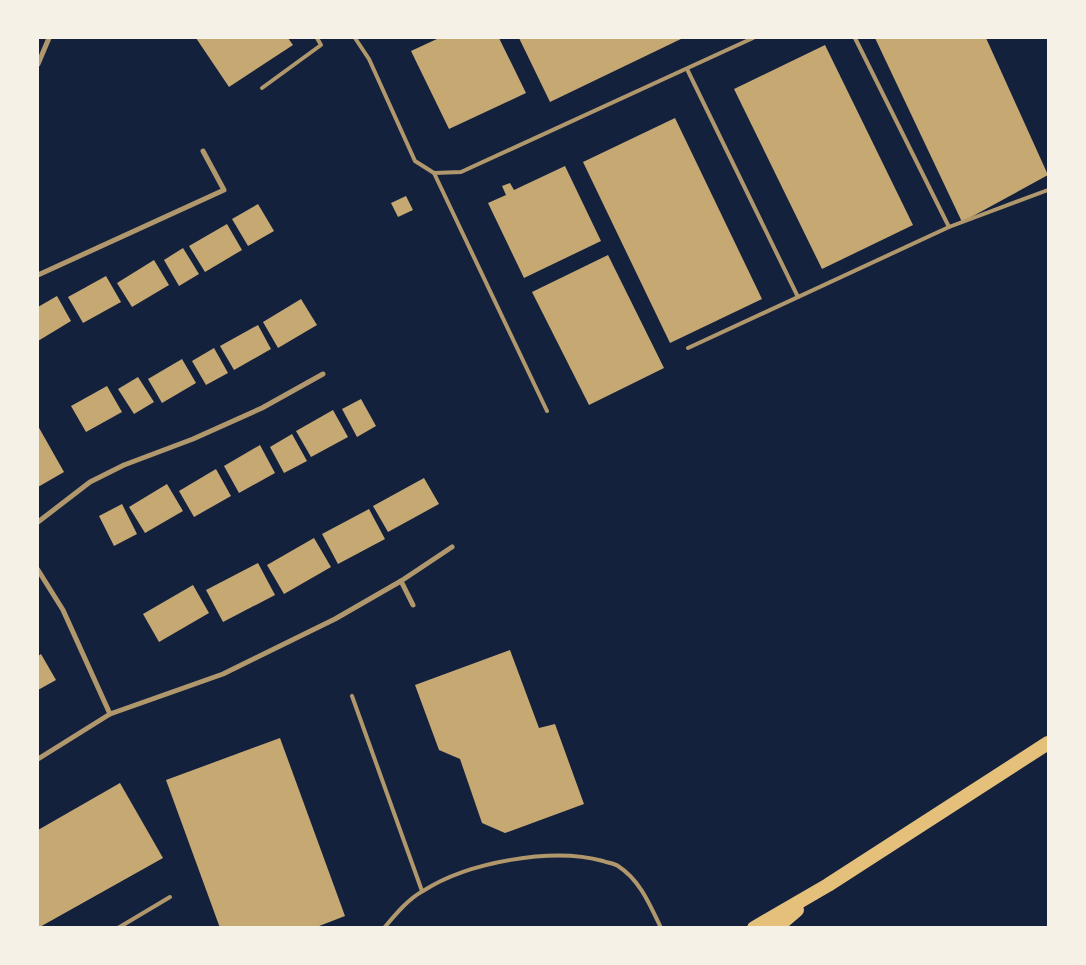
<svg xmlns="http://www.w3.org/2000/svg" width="1086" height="965" font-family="'Alegreya Sans',sans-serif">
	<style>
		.building { fill: #c6a872 }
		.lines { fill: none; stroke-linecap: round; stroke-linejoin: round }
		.service { stroke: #b1986c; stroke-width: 4 }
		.minor { stroke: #b1986c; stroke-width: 5 }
		.trunk { stroke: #e5c07b; stroke-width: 14 }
	</style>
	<rect width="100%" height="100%" fill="#14213d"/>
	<g class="building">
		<path d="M196,38H288L293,45L229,87Z"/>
		<path d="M439,38H499L526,93L449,129L411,51Z"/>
		<path d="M519,38H683L550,102Z"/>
		<path d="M875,38H986L1048,175L962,222Z"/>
		<path d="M825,45L913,225L822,269L734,89Z"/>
		<path d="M675,118L762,299L670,343L583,162Z"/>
		<path d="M565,166L601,241L524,278L488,203L506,195L502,186L510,183L514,190Z"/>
		<path d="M406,196L413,210L398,217L391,203Z"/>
		<path d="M258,204L274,231L248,246L232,219Z"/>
		<path d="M227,224L242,250L205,272L189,246Z"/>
		<path d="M183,248L199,274L179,286L164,260Z"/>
		<path d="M608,255L664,368L589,405L532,292Z"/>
		<path d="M154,260L169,285L132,307L117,283Z"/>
		<path d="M106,276L121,302L83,323L68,297Z"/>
		<path d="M57,296L71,321L38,341V307Z"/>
		<path d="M301,299L317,325L278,348L263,322Z"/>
		<path d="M258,325L271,349L234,370L220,346Z"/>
		<path d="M214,348L228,373L206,385L192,361Z"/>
		<path d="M182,359L196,383L162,403L148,379Z"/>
		<path d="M138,377L154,402L134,414L118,389Z"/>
		<path d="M107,386L122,412L86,432L71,406Z"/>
		<path d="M361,399L376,426L357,437L342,409Z"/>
		<path d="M333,410L348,437L311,457L296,431Z"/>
		<path d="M38,426L64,472L38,487Z"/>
		<path d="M292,434L307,461L284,473L270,447Z"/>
		<path d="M260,445L275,473L239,493L224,466Z"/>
		<path d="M216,469L231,496L194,517L179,491Z"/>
		<path d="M424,478L439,504L388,532L373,506Z"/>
		<path d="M167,484L183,511L145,533L129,507Z"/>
		<path d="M122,504L137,534L114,546L99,516Z"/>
		<path d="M369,509L385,539L338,564L322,534Z"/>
		<path d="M314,538L331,567L284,594L267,565Z"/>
		<path d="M258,563L275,595L223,622L206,590Z"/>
		<path d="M193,585L209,613L159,642L143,614Z"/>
		<path d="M510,650L539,728L555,724L584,804L505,833L482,823L460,759L439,750L415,685Z"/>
		<path d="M41,654L56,680L38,690V656Z"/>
		<path d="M280,738L345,916L314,928H220L166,780Z"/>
		<path d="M120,783L163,858L38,928V830Z"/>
	</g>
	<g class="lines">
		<g class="service">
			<path d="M355,38L369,59L415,161L434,173L461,172L753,38"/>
			<path d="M855,38L949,227"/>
			<path d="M687,69L798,297"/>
			<path d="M262,88L321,45L317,38"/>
			<path d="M434,173L547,411"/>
			<path d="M688,348L949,227L1048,190"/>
			<path d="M352,696L422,891"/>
			<path d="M118,928L170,897"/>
			<path d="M384,928C395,915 408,899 423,891C468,862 552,847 603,861C608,863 614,863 618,866C640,880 650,905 661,928"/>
		</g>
		<g class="minor">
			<path d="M38,64L49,38"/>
			<path d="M38,275L224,190L203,151"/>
			<path d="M38,522L90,482L124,465L193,439L262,408L323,374"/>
			<path d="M38,570L63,610L110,714"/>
			<path d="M401,581L413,605"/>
			<path d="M38,759L110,714L223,674L335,619L401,581L452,547"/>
		</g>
		<g class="trunk">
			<path d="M754,928L828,885L1048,743"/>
			<path d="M776,928L797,910"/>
		</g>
	</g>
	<rect width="1086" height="965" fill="none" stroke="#f6f1e7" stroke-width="78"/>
</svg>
